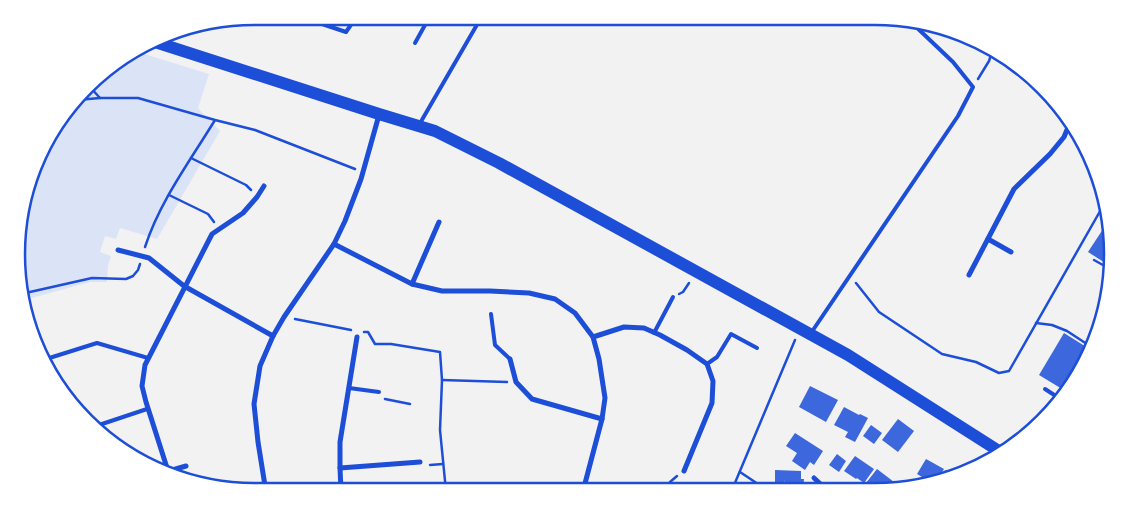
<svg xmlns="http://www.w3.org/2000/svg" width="1129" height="508" font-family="Cabin,sans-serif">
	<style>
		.green { fill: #dbe4f7 }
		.building { fill: #3d67dc }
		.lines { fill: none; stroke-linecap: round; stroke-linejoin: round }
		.path { stroke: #1d4ed8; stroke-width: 2.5 }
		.service { stroke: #1d4ed8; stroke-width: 4 }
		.minor { stroke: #1d4ed8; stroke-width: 5 }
		.primary { stroke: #1d4ed8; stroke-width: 12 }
		.rim { fill: none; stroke: #1d4ed8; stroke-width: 2.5 }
	</style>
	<rect width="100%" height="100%" fill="#f2f2f2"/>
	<path class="green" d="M138,52L209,74L198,108L220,131L157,239L120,228L116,239L105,236L100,252L111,256L108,266L107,282H90L21,301V208L48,135L97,75Z"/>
	<g class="building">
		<path d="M1107,223L1113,254L1110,266L1088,252Z"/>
		<path d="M1064,333L1091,350L1067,392L1039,375Z"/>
		<path d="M810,386L838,400L826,422L799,407Z"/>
		<path d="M844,407L859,415L860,414L868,418L855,442L845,437L848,432L834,425Z"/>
		<path d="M898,419L914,431L898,452L882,440Z"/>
		<path d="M871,425L882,433L874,444L863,436Z"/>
		<path d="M795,433L823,451L814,465L810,462L805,470L792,461L797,453L786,446Z"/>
		<path d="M837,454L846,461L839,472L829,465Z"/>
		<path d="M855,456L874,469L864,483L857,478L856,479L844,471Z"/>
		<path d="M926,459L944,469L937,481L926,485L920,481L922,477L917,474Z"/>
		<path d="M877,469L898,485L895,490H875L866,483Z"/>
		<path d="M775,470L801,471V479H804L803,490H784L785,480L783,488L775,487Z"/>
		<path d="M945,470L958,476L941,480Z"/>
		<path d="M907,482L917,487L903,490Z"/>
	</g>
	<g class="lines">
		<g class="path">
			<path d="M978,79L989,61L992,52"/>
			<path d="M89,86L100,98H138L215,120L255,130L355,169"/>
			<path d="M77,100L100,98"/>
			<path d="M191,158L246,185L251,190"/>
			<path d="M169,195L208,214L214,222"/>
			<path d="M145,247C160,201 190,161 215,120"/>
			<path d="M1094,260L1110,269"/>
			<path d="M856,283L879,312L942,354L976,362L999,373L1009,371L1103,206"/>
			<path d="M21,294L92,278L126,279L133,276L138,270L140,264"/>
			<path d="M679,294L683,292L689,283"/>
			<path d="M295,319L351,330"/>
			<path d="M1036,323L1052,325L1067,331L1093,348"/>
			<path d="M364,332H368L375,344H391L440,352L442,380L440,430L446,491"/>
			<path d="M442,380L507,382"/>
			<path d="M385,399L410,404"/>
			<path d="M430,465L443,464"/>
			<path d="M740,472L767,490"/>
			<path d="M666,490L670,482L677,476"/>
			<path d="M732,490L795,340"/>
		</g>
		<g class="service">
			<path d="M298,16L346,32L357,16"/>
			<path d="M415,43L430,16"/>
			<path d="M419,125L482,16"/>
			<path d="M491,314L495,345L510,359"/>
			<path d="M654,333L673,297"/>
			<path d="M811,333L958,116L973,87L953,62L913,24"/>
			<path d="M43,360L97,343L148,358"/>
			<path d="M707,364L717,357L731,334L757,348"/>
			<path d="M349,388L379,392"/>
			<path d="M1045,389L1062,400"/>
			<path d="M93,428L99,425L147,409"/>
		</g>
		<g class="minor">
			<path d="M988,239L1011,252"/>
			<path d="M334,244L412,284L442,291H490L529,293L555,299L575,313L593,337L599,359L605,398L602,419L583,491"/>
			<path d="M118,250L149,258L184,286L273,336"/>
			<path d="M969,275L1014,189L1050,154L1064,137L1069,125"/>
			<path d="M412,284L439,222"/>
			<path d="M593,337L624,327L644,328L660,335L687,350L707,364L713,381L712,403L684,471"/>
			<path d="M510,359L516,382L532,399L602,419"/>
			<path d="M340,468L420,462"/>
			<path d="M168,471L146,402L142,386L145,365L212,234L243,213L257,197L264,186"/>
			<path d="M162,473L186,466"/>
			<path d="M814,478L827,490"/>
			<path d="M837,490L853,487"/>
			<path d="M341,491L340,468V442L357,337"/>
			<path d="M266,492L258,442L254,404L260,366L273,336L284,317L334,244L345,221L361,179L379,115"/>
		</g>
		<path class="primary" d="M155,42L379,114L435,131L499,163L848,355L1002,453"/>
	</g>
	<path d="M0 0H1129V508H0ZM254 25H875A229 229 0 0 1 1104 254V254A229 229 0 0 1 875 483H254A229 229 0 0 1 25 254V254A229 229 0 0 1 254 25Z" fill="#fff" fill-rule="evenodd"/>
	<path class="rim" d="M254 25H875A229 229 0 0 1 1104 254V254A229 229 0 0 1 875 483H254A229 229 0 0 1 25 254V254A229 229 0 0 1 254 25Z"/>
</svg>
